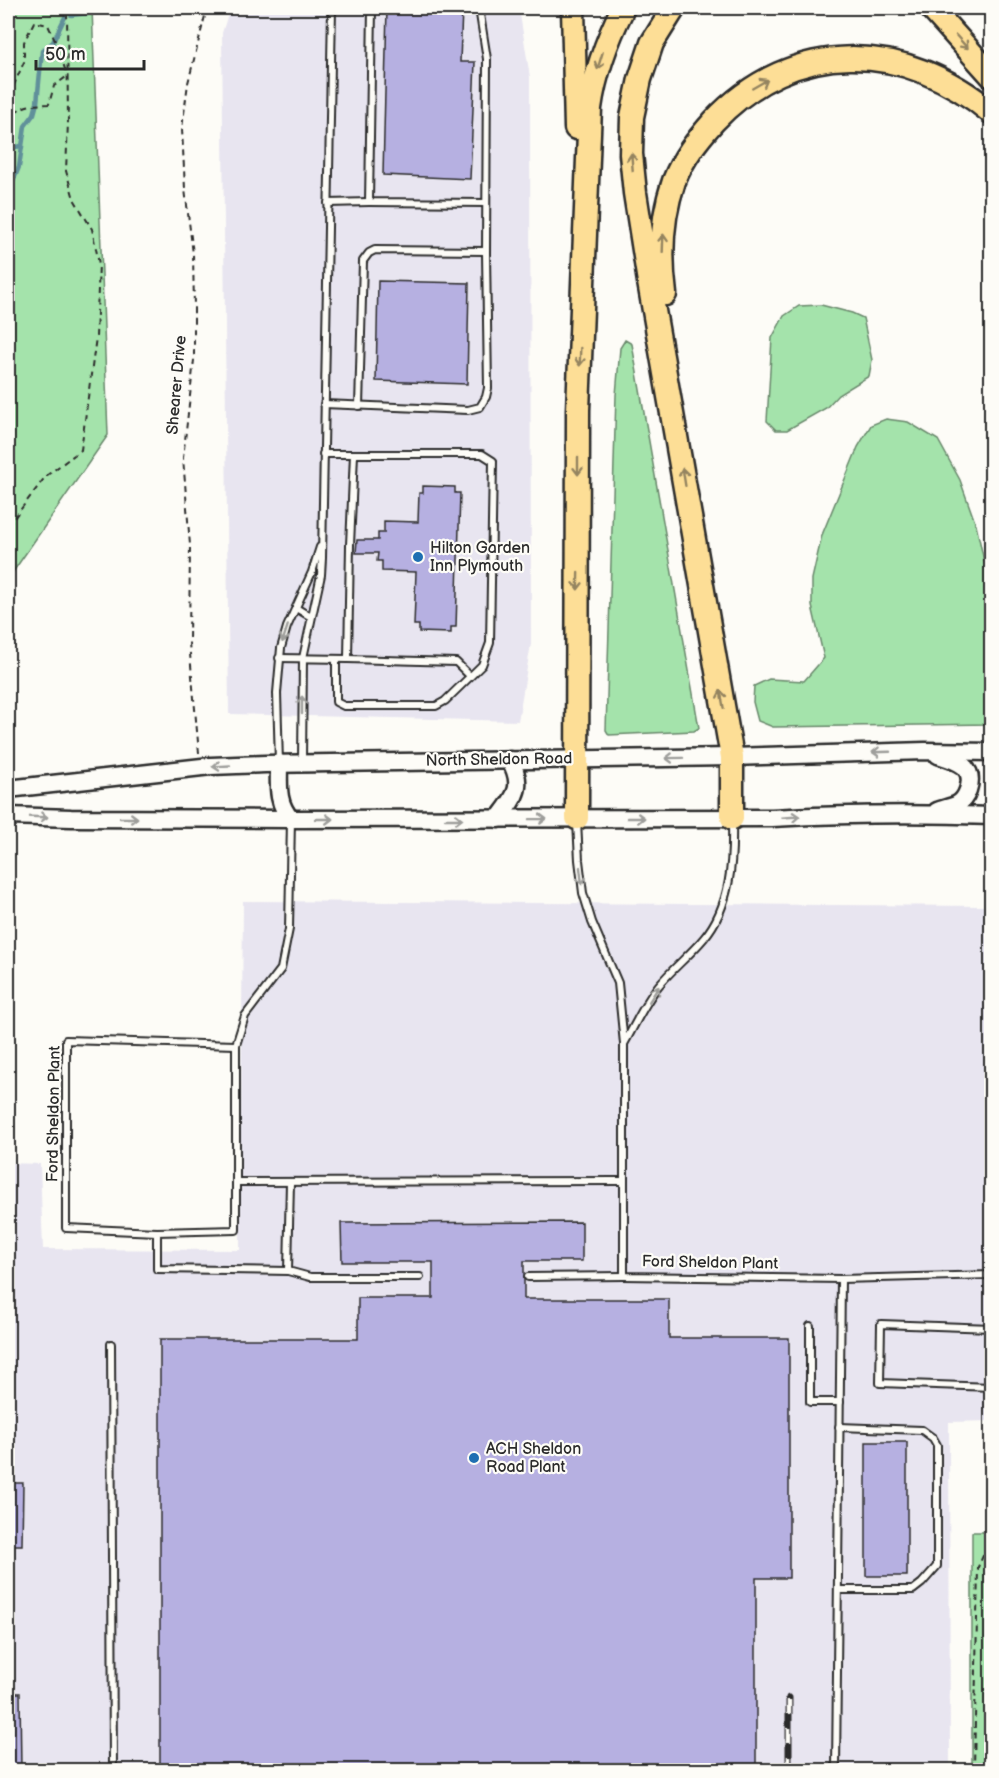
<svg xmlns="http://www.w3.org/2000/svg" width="999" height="1778" font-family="'Balsamiq Sans',sans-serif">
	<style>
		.built { fill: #e8e5f0 }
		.green { fill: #a4e3ab; stroke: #68876b; stroke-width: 1.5 }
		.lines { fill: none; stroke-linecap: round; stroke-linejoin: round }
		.stream { stroke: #61909a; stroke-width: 4.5 }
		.building { fill: #b6b0e1; stroke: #2b2b2b; stroke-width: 1.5 }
		.service-casing { stroke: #2b2b2b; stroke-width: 10 }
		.secondary-casing { stroke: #2b2b2b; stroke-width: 21 }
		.motorway-casing { stroke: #2b2b2b; stroke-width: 27 }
		.path { stroke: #2b2b2b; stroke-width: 2; stroke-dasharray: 6 4.5; stroke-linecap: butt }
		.service { stroke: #fdfcf7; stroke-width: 6 }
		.secondary { stroke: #fdfcf7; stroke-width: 16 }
		.motorway { stroke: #fdde96; stroke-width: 22 }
		.rail-casing { stroke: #2b2b2b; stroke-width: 7 }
		.rail { stroke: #fdfcf7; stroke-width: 4.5; stroke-dasharray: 14; stroke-linecap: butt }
		.oneway { stroke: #948460 }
		.oneway2 { stroke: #9e9e9b }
		.poi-dot { fill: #1f6fb2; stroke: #fdfcf7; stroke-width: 2 }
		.labels { text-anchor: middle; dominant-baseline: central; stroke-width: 4.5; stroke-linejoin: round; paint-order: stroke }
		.street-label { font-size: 16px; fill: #2b2b2b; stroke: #fdfcf7 }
		.poi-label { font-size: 16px; fill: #2b2b2b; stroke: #fdfcf7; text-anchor: start }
	</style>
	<rect width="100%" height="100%" fill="#fdfcf7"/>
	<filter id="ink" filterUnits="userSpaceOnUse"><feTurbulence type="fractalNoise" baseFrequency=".0167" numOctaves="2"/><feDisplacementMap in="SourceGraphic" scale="12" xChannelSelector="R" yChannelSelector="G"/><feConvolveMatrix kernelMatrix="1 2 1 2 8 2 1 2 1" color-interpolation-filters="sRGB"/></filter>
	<g filter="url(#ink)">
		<g class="built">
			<path d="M230,8H519L530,77L531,644L518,721L229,714L222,33Z"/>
			<path d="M243,901L991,906L992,1421L949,1422L950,1770H8V1163L40,1164L43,1249L240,1250Z"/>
		</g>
		<g class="green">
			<path d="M8,8H92L108,435L8,579Z"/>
			<path d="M821,305L852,313L863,318L872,360L869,376L838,395L826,408L787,430H776L767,421L772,338L784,316L799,306Z"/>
			<path d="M625,340L632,344L699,728L694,731L609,735L606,730L616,395L620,348Z"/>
			<path d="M886,419L908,422L938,440L960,480L976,525L991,592V724L773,727L758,721L753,702L754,686L769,679L804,681L824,658L812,606V579L822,535L858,447L871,425Z"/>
			<rect x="972" y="1532" width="19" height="238"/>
		</g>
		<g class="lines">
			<g class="stream">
				<path d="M71,15L97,12L105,8"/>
				<path d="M8,148L22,146"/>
				<path d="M8,194L19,167L25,126L34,114L37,103L42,51L53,42L65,17"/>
			</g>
		</g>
		<g class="building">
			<path d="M387,8H462L460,62H475L470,179L383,175Z"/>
			<path d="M378,281L469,283L467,384L376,381Z"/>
			<path d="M423,486L455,487V493H460L456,627H451V633L419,632V625H414L416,572L382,571V561H377L378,553H356L357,540H378V533H384V521L418,522L419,493H423Z"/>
			<path d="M582,1222V1261H524V1299H669V1338H789V1578H756V1770H160V1339H358V1298H433V1262H342L341,1223Z"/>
			<rect x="866" y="1442" width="41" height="134"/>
			<path d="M8,1483H23L22,1545H8Z"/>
			<path d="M8,1693H20L21,1770H8Z"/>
		</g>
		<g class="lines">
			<g class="service-casing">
				<g id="service">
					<path d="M372,8L369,202L486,203"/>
					<path d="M328,203L369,202"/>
					<path d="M324,404L468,410L480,407L486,397L488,388L486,253L487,59L479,8"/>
					<path d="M359,406L363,261L369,253L375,250L486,251"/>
					<path d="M296,608L311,617"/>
					<path d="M279,658L348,659L350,545L354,454H323"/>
					<path d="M336,659V702L344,706H436L445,701L482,665L490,643L493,461L482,454H354"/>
					<path d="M348,659L456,662L470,676"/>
					<path d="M302,761L303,658L321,575L322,558L332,8"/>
					<path d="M279,763L277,693L281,648L287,627L312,572L320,547"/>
					<path d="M577,822L579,860L583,893L592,922L618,983L624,1044V1276L841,1279L992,1275"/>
					<path d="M624,1044C635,1025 645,1002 659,985C673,968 690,955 704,938C731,906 733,861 732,821"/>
					<path d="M236,1182L623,1181"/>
					<path d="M290,1182L288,1271L157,1269V1232L236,1230V1045L245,1016L281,969L289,929L291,819"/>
					<path d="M157,1232L66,1228V1040L236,1045"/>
					<path d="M288,1271L310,1277H420"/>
					<path d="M528,1277L624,1276"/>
					<path d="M810,1326V1402H840"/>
					<path d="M992,1328L881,1324L880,1383L992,1387"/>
					<path d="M111,1344L113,1770"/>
					<path d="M838,1590H913L922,1583L937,1566V1445L933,1438L922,1430L839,1427"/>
					<path d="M836,1770L841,1279"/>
				</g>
			</g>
			<g class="secondary-casing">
				<g id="secondary">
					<path d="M279,763C279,784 276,803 291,819"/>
					<path d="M8,789L211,766L265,764L732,757L925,751L992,752"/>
					<path d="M937,811C943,809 950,807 956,805C962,802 966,796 968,790C976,766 957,761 938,755"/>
					<path d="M8,816L71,818L291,819L772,818C845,814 918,813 992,816"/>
					<path d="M498,819C515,797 525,787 510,760"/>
				</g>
			</g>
			<g class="motorway-casing">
				<g id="motorway">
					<path d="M573,8L576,128"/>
					<path d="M674,8L652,43L640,79L632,117L631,154L635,193L649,282L732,757V818"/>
					<path d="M931,8L992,76"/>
					<path d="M665,294C660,256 661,218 674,181C683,158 697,140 714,121C793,37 906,40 992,113"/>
					<path d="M577,818L578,410L590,108C595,72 607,40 623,8"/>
				</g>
			</g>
			<g class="path">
				<path d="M8,95L13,87L24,62V42L34,22L48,25L60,52L66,73"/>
				<path d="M8,121C20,104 29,105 49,104L54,86L66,77"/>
				<path d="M8,526L46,476L81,450L96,337L99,264L92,229L74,199L66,171L68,122L67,8"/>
				<path d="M199,753L189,643L190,545L183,458L194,360V308L193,254L185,189L182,129L188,83L207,8"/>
				<path d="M974,1770L978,1567L986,1549L992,1544"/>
			</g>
			<use href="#service" class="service"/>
			<use href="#secondary" class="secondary"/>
			<use href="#motorway" class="motorway"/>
			<g class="rail-casing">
				<path id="rail" d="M789,1770V1698"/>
			</g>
			<use href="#rail" class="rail"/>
		</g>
		<defs><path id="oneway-shaft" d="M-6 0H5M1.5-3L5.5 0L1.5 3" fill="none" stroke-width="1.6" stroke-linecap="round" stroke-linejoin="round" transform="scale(1.5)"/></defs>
		<g class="oneway">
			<use href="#oneway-shaft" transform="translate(962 42) rotate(48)"/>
			<use href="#oneway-shaft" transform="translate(600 61) rotate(107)"/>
			<use href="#oneway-shaft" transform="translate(760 84) rotate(-30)"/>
			<use href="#oneway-shaft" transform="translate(632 162) rotate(-95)"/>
			<use href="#oneway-shaft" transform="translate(663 243) rotate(-88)"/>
			<use href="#oneway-shaft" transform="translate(580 357) rotate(92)"/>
			<use href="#oneway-shaft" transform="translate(578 466) rotate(90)"/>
			<use href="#oneway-shaft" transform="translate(684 477) rotate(-99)"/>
			<use href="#oneway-shaft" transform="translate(578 581) rotate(91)"/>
			<use href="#oneway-shaft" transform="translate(722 699) rotate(-100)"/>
		</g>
		<g class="oneway2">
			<use href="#oneway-shaft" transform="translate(285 634) rotate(108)"/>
			<use href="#oneway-shaft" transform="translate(302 705) rotate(-90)"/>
			<use href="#oneway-shaft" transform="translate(881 752) rotate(178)"/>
			<use href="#oneway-shaft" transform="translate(674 758) rotate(179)"/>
			<use href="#oneway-shaft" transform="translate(221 766) rotate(177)"/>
			<use href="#oneway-shaft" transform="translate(39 817) rotate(2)"/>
			<use href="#oneway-shaft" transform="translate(791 817) rotate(-4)"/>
			<use href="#oneway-shaft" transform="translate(129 818)"/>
			<use href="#oneway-shaft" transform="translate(636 818)"/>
			<use href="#oneway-shaft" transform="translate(324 819)"/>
			<use href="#oneway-shaft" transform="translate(454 819)"/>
			<use href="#oneway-shaft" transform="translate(538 819) rotate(-1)"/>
			<use href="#oneway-shaft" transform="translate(581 876) rotate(83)"/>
			<use href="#oneway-shaft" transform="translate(654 994) rotate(-58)"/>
		</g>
	</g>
	<g class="poi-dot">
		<circle cx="418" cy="557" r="6"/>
		<circle cx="474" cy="1458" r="6"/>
	</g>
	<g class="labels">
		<g class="street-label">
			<text transform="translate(177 385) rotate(-85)">Shearer Drive</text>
			<text transform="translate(499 760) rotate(-1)">North Sheldon Road</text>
			<text transform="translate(54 1114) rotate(-89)">Ford Sheldon Plant</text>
			<text transform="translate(710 1263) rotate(1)">Ford Sheldon Plant</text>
		</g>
		<g class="poi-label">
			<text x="430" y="548">Hilton Garden<tspan x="430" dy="18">Inn Plymouth</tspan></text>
			<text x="486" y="1449">ACH Sheldon<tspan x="486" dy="18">Road Plant</tspan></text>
		</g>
	</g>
	<rect width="999" height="1778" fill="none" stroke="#fdfcf7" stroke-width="30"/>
	<rect x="15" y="15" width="969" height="1748" fill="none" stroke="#2b2b2b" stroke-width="2" filter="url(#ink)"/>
	<path d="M36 60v9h108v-9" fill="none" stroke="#2b2b2b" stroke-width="3"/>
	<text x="45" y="60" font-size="18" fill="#2b2b2b" stroke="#fdfcf7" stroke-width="4.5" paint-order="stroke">50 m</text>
</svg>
